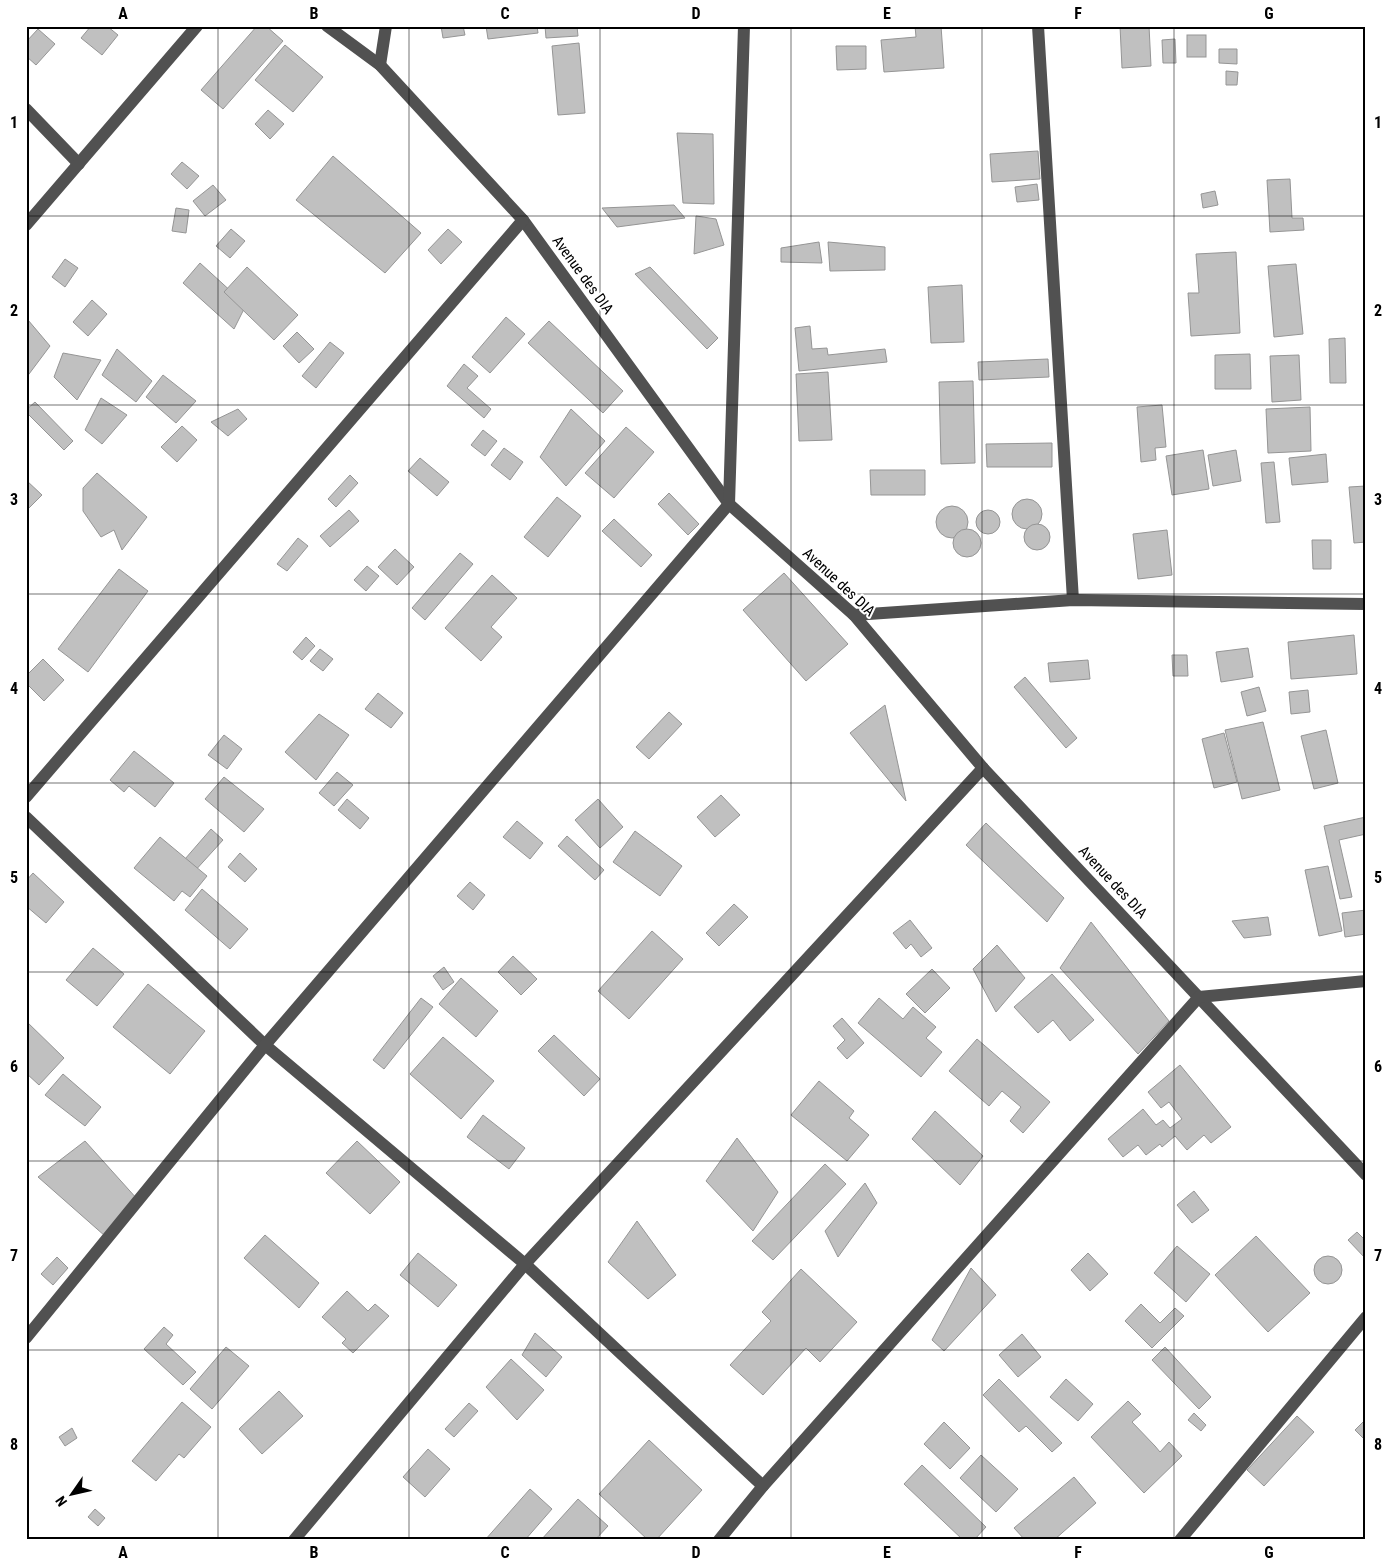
<svg xmlns="http://www.w3.org/2000/svg" width="1392" height="1566" font-family="'Roboto Condensed',sans-serif">
	<style>
		.building { fill: #c0c0c0; stroke: #959595 }
		.lines { fill: none; stroke-linecap: round; stroke-linejoin: round }
		.minor { stroke: #515151; stroke-width: 12 }
		.grid { fill: none; stroke: #000; stroke-width: 1; stroke-opacity: 0.55 }
		.labels { text-anchor: middle; dominant-baseline: central; stroke-width: 4; stroke-linejoin: round; paint-order: stroke }
		.street-label { font-size: 15px; fill: #000; stroke: #fff }
		.neatline { fill: none; stroke: #000; stroke-width: 2 }
		.grid-label { font-size: 16px; text-anchor: middle; font-weight: bold; fill: #000 }
	</style>
	<rect width="100%" height="100%" fill="#fff"/>
	<g class="building">
		<path d="M91,26H107L118,35L102,55L81,38Z"/>
		<path d="M257,26H266L283,41L223,109L201,90Z"/>
		<path d="M441,26H463L465,35L443,38Z"/>
		<path d="M486,26H537L538,33L488,39Z"/>
		<path d="M545,26H577L578,36L546,38Z"/>
		<path d="M915,26H941L944,68L884,72L881,40L916,37Z"/>
		<path d="M1120,26H1149L1151,66L1122,68Z"/>
		<path d="M38,29L55,44L36,65L26,56V42Z"/>
		<rect x="1187" y="35" width="19" height="22"/>
		<path d="M1175,39L1176,63H1163L1162,40Z"/>
		<path d="M579,43L585,113L558,115L552,46Z"/>
		<path d="M285,45L323,77L293,112L255,80Z"/>
		<path d="M836,46H866V69L837,70Z"/>
		<path d="M1219,49H1237V64L1219,63Z"/>
		<path d="M1226,71L1238,72L1237,85H1226Z"/>
		<path d="M268,110L284,124L270,139L255,124Z"/>
		<path d="M677,133L713,134L714,204L683,203Z"/>
		<path d="M1038,151L1040,179L992,182L990,154Z"/>
		<path d="M333,156L421,233L385,273L296,200Z"/>
		<path d="M182,162L199,176L187,189L171,174Z"/>
		<path d="M1290,179L1292,218H1303L1304,230L1270,232L1267,180Z"/>
		<path d="M1037,184L1039,200L1017,202L1015,187Z"/>
		<path d="M213,185L226,200L205,216L193,201Z"/>
		<path d="M1215,191L1218,205L1203,208L1201,194Z"/>
		<path d="M674,205L685,218L617,227L602,208Z"/>
		<path d="M176,208L189,210L186,233L172,231Z"/>
		<path d="M696,216L716,219L724,245L694,254Z"/>
		<path d="M231,229L245,241L230,258L216,246Z"/>
		<path d="M448,229L462,242L441,264L428,250Z"/>
		<path d="M819,242L822,263L781,262V248Z"/>
		<path d="M828,242L885,247V270L830,271Z"/>
		<path d="M1236,252L1240,333L1191,336L1188,293H1199L1196,254Z"/>
		<path d="M65,259L78,268L65,287L52,277Z"/>
		<path d="M200,263L246,305L234,329L183,283Z"/>
		<path d="M1296,264L1303,334L1274,337L1268,266Z"/>
		<path d="M247,267L298,315L274,340L224,292Z"/>
		<path d="M650,267L718,338L707,349L635,274Z"/>
		<path d="M962,285L964,342L931,343L928,287Z"/>
		<path d="M92,300L107,314L88,336L73,322Z"/>
		<path d="M506,317L525,334L490,373L472,357Z"/>
		<path d="M28,320L50,346L26,378V322Z"/>
		<path d="M549,321L623,391L603,413L528,343Z"/>
		<path d="M810,326L812,349L827,348L828,355L885,349L887,362L799,371L795,328Z"/>
		<path d="M297,332L314,349L299,363L283,346Z"/>
		<path d="M1345,338L1346,383H1330L1329,339Z"/>
		<path d="M330,342L344,353L316,388L302,376Z"/>
		<path d="M117,349L152,381L136,402L102,375Z"/>
		<path d="M63,353L101,360L77,400L54,377Z"/>
		<path d="M1250,354L1251,389H1215V355Z"/>
		<path d="M1299,355L1301,400L1272,402L1270,356Z"/>
		<path d="M1048,359L1049,377L979,380L978,362Z"/>
		<path d="M464,364L478,376L467,388L491,409L484,418L447,386Z"/>
		<path d="M828,372L832,440L799,441L796,374Z"/>
		<path d="M163,375L196,401L176,423L146,397Z"/>
		<path d="M973,381L975,463L941,464L939,382Z"/>
		<path d="M101,398L127,415L102,444L85,430Z"/>
		<path d="M35,402L73,441L64,450L26,412V410Z"/>
		<path d="M1162,405L1166,447L1155,448L1156,460L1141,462L1137,407Z"/>
		<path d="M1310,407L1311,451L1268,453L1266,409Z"/>
		<path d="M238,409L247,419L228,436L211,422Z"/>
		<path d="M571,409L605,441L566,486L540,457Z"/>
		<path d="M182,426L197,440L177,462L161,447Z"/>
		<path d="M626,427L654,452L614,498L585,473Z"/>
		<path d="M483,430L497,441L485,456L471,445Z"/>
		<path d="M1052,443V467H987L986,444Z"/>
		<path d="M504,448L523,462L510,480L491,465Z"/>
		<path d="M1203,450L1209,489L1172,495L1166,456Z"/>
		<path d="M1236,450L1241,481L1213,486L1208,455Z"/>
		<path d="M1326,454L1328,482L1292,485L1289,458Z"/>
		<path d="M420,458L449,482L437,496L408,471Z"/>
		<path d="M1274,462L1280,522L1266,523L1261,463Z"/>
		<path d="M870,470H925V495H871Z"/>
		<path d="M97,473L147,517L122,550L114,530L101,537L83,511V488Z"/>
		<path d="M350,475L358,483L336,507L328,499Z"/>
		<path d="M26,480L42,495L26,511Z"/>
		<path d="M1366,486V542L1354,543L1349,487Z"/>
		<path d="M669,493L699,524L688,535L658,504Z"/>
		<path d="M557,497L581,516L548,557L524,537Z"/>
		<circle cx="1027" cy="514" r="15"/>
		<circle cx="952" cy="522" r="16"/>
		<path d="M349,510L359,521L330,547L320,536Z"/>
		<circle cx="988" cy="522" r="12"/>
		<path d="M614,519L652,555L641,567L602,531Z"/>
		<circle cx="1037" cy="537" r="13"/>
		<circle cx="967" cy="543" r="14"/>
		<path d="M1167,530L1172,575L1138,579L1133,534Z"/>
		<path d="M298,538L308,546L287,571L277,564Z"/>
		<path d="M1312,540H1331V569H1313Z"/>
		<path d="M395,549L414,567L397,585L378,567Z"/>
		<path d="M460,553L473,564L425,620L412,608Z"/>
		<path d="M367,566L379,576L366,591L354,580Z"/>
		<path d="M119,569L148,591L88,672L58,649Z"/>
		<path d="M784,573L848,644L806,681L743,610Z"/>
		<path d="M492,575L517,598L491,627L502,637L481,661L445,628Z"/>
		<path d="M1354,635L1357,674L1291,679L1288,642Z"/>
		<path d="M306,637L315,646L302,660L293,652Z"/>
		<path d="M1248,648L1253,677L1221,682L1216,652Z"/>
		<path d="M320,649L333,659L323,671L310,661Z"/>
		<path d="M1172,655H1187L1188,676H1173Z"/>
		<path d="M43,659L64,680L44,701L26,683V676Z"/>
		<path d="M1088,660L1090,679L1050,682L1048,663Z"/>
		<path d="M1025,677L1077,738L1066,748L1014,687Z"/>
		<path d="M1259,687L1266,711L1247,716L1241,692Z"/>
		<path d="M1308,690L1310,712L1291,714L1289,692Z"/>
		<path d="M378,693L403,713L391,728L365,709Z"/>
		<path d="M885,705L906,801L850,733Z"/>
		<path d="M669,712L682,724L649,759L636,747Z"/>
		<path d="M319,714L349,735L316,780L285,752Z"/>
		<path d="M1263,722L1280,790L1242,799L1225,730Z"/>
		<path d="M1326,730L1338,783L1314,789L1301,736Z"/>
		<path d="M1224,733L1237,782L1214,788L1202,739Z"/>
		<path d="M224,735L242,749L227,769L208,755Z"/>
		<path d="M134,751L174,783L155,807L129,786L124,792L110,780Z"/>
		<path d="M337,772L353,785L334,806L319,793Z"/>
		<path d="M224,777L264,809L244,832L205,799Z"/>
		<path d="M721,795L740,815L715,837L697,817Z"/>
		<path d="M347,799L369,818L360,829L338,810Z"/>
		<path d="M598,799L623,827L600,848L575,820Z"/>
		<path d="M1366,817V834L1339,840L1352,897L1340,899L1324,826Z"/>
		<path d="M517,821L543,843L530,859L503,837Z"/>
		<path d="M986,823L1064,898L1047,922L966,845Z"/>
		<path d="M211,829L223,840L183,884L172,874Z"/>
		<path d="M635,831L682,866L660,896L613,862Z"/>
		<path d="M567,836L604,870L595,880L558,846Z"/>
		<path d="M160,837L207,876L190,897L182,891L174,901L134,868Z"/>
		<path d="M240,853L257,869L245,882L228,867Z"/>
		<path d="M1328,866L1342,931L1319,936L1305,870Z"/>
		<path d="M33,873L64,902L46,923L26,906V881Z"/>
		<path d="M470,882L485,895L473,910L457,896Z"/>
		<path d="M202,889L248,929L230,949L185,910Z"/>
		<path d="M734,904L748,917L719,946L706,933Z"/>
		<path d="M1366,910V934L1345,937L1342,913Z"/>
		<path d="M1268,917L1271,935L1244,938L1232,921Z"/>
		<path d="M910,920L932,948L921,957L911,944L906,949L893,933Z"/>
		<path d="M1091,922L1169,1021L1138,1054L1060,968Z"/>
		<path d="M652,931L683,959L629,1019L598,991Z"/>
		<path d="M997,945L1025,978L996,1012L973,969Z"/>
		<path d="M93,948L124,974L97,1006L66,980Z"/>
		<path d="M513,956L537,979L521,995L498,972Z"/>
		<path d="M444,967L454,982L443,990L433,976Z"/>
		<path d="M932,969L950,988L925,1013L906,994Z"/>
		<path d="M1052,974L1094,1020L1070,1041L1053,1020L1038,1033L1014,1007Z"/>
		<path d="M461,978L498,1011L476,1037L439,1004Z"/>
		<path d="M148,984L205,1031L170,1074L113,1027Z"/>
		<path d="M421,998L433,1007L384,1069L373,1060Z"/>
		<path d="M879,998L903,1019L913,1007L936,1027L926,1038L942,1052L921,1077L858,1023Z"/>
		<path d="M842,1018L864,1043L847,1059L837,1048L845,1040L833,1026Z"/>
		<path d="M26,1021L64,1058L39,1085L26,1073Z"/>
		<path d="M554,1035L600,1079L584,1096L538,1051Z"/>
		<path d="M443,1037L494,1081L461,1119L410,1074Z"/>
		<path d="M977,1039L1050,1102L1023,1133L1010,1121L1021,1107L1002,1091L989,1106L949,1071Z"/>
		<path d="M1180,1065L1231,1127L1211,1143L1204,1135L1187,1150L1175,1136L1162,1147L1160,1144L1146,1155L1138,1145L1123,1157L1108,1139L1143,1109L1156,1125L1163,1120L1170,1128L1182,1119L1169,1102L1161,1108L1148,1092Z"/>
		<path d="M63,1074L101,1107L85,1126L45,1095Z"/>
		<path d="M819,1081L854,1111L849,1118L869,1135L847,1161L791,1115Z"/>
		<path d="M935,1111L983,1156L960,1185L912,1139Z"/>
		<path d="M483,1115L525,1148L509,1169L467,1137Z"/>
		<path d="M737,1138L778,1192L753,1231L706,1181Z"/>
		<path d="M85,1141L138,1200L105,1236L38,1177Z"/>
		<path d="M357,1141L400,1182L370,1214L326,1173Z"/>
		<path d="M825,1164L846,1184L773,1260L752,1241Z"/>
		<path d="M865,1183L877,1203L838,1257L825,1231Z"/>
		<path d="M1194,1191L1209,1210L1192,1223L1177,1205Z"/>
		<path d="M637,1221L676,1275L648,1299L608,1262Z"/>
		<path d="M1357,1232L1366,1241V1259L1348,1240Z"/>
		<path d="M265,1235L319,1283L299,1308L244,1258Z"/>
		<path d="M1256,1236L1310,1293L1268,1332L1215,1275Z"/>
		<path d="M1177,1246L1210,1274L1186,1302L1154,1273Z"/>
		<path d="M418,1253L457,1285L438,1307L400,1275Z"/>
		<path d="M1088,1253L1108,1274L1090,1291L1071,1270Z"/>
		<circle cx="1328" cy="1270" r="14"/>
		<path d="M57,1257L68,1268L53,1285L41,1274Z"/>
		<path d="M971,1268L996,1295L944,1351L932,1340Z"/>
		<path d="M801,1269L857,1322L820,1362L806,1348L763,1395L730,1365L771,1321L762,1312Z"/>
		<path d="M347,1291L368,1311L375,1304L389,1316L353,1353L342,1343L346,1339L322,1317Z"/>
		<path d="M1141,1304L1160,1323L1175,1308L1184,1316L1152,1348L1125,1321Z"/>
		<path d="M164,1327L173,1335L166,1344L196,1372L183,1385L144,1349Z"/>
		<path d="M535,1333L562,1357L546,1377L522,1355Z"/>
		<path d="M1022,1334L1041,1357L1018,1377L999,1355Z"/>
		<path d="M226,1347L249,1366L212,1409L190,1389Z"/>
		<path d="M1165,1347L1211,1397L1199,1409L1152,1360Z"/>
		<path d="M511,1359L544,1390L517,1420L486,1387Z"/>
		<path d="M999,1379L1062,1443L1052,1452L1026,1426L1019,1432L983,1395Z"/>
		<path d="M1066,1379L1093,1404L1078,1421L1050,1397Z"/>
		<path d="M279,1391L303,1416L262,1454L239,1429Z"/>
		<path d="M1128,1401L1141,1414L1132,1422L1155,1446L1160,1452L1169,1442L1182,1456L1144,1493L1091,1437Z"/>
		<path d="M182,1402L211,1427L184,1458L179,1454L156,1481L132,1461Z"/>
		<path d="M469,1403L478,1411L454,1437L445,1429Z"/>
		<path d="M1194,1413L1206,1425L1201,1431L1188,1420Z"/>
		<path d="M1297,1416L1314,1432L1264,1486L1247,1470Z"/>
		<path d="M1366,1419V1441L1355,1430Z"/>
		<path d="M944,1422L970,1448L950,1469L924,1444Z"/>
		<path d="M72,1428L77,1438L65,1446L59,1437Z"/>
		<path d="M649,1440L702,1490L656,1540H648L599,1494Z"/>
		<path d="M428,1449L450,1469L425,1497L403,1477Z"/>
		<path d="M981,1455L1018,1489L996,1512L960,1478Z"/>
		<path d="M922,1465L986,1527L974,1540H963L904,1484Z"/>
		<path d="M1074,1477L1096,1503L1054,1540H1025L1014,1528Z"/>
		<path d="M530,1489L552,1509L525,1540H485Z"/>
		<path d="M578,1499L608,1526L595,1540H541Z"/>
		<path d="M95,1509L105,1518L98,1526L88,1517Z"/>
	</g>
	<g class="lines">
		<g class="minor">
			<path d="M327,26L380,65L523,220L729,504L854,615L983,768L1366,1175"/>
			<path d="M1038,26L1073,600"/>
			<path d="M380,65L386,26"/>
			<path d="M26,109L79,164"/>
			<path d="M26,225L197,26"/>
			<path d="M854,615L1073,600L1366,604"/>
			<path d="M26,797L523,220"/>
			<path d="M26,817L265,1045L525,1264L763,1486"/>
			<path d="M26,1338L265,1045L729,504L744,26"/>
			<path d="M294,1540L525,1264L983,768"/>
			<path d="M719,1540L763,1486L1199,997L1366,981"/>
			<path d="M1180,1540L1366,1317"/>
		</g>
	</g>
	<path class="grid" d="M218,26V1540M409,26V1540M600,26V1540M791,26V1540M982,26V1540M1174,26V1540M26,216H1366M26,405H1366M26,594H1366M26,783H1366M26,972H1366M26,1161H1366M26,1350H1366"/>
	<g class="labels">
		<g class="street-label">
			<text transform="translate(583 275) rotate(54)">Avenue des DIA</text>
			<text transform="translate(839 582) rotate(43)">Avenue des DIA</text>
			<text transform="translate(1113 882) rotate(47)">Avenue des DIA</text>
		</g>
	</g>
	<rect width="1392" height="1566" fill="none" stroke="#ffffff" stroke-width="55"/>
	<g transform="translate(72 1494) rotate(236)" stroke="#ffffff" stroke-width="4" paint-order="stroke">
	<path d="M0-4L9 19L0 12L-9 19Z" fill="#000000"/>
	<text y="-8" font-size="14" font-weight="bold" text-anchor="middle" fill="#000000">N</text>
	</g>
	<rect x="28" y="28" width="1336" height="1510" class="neatline"/>
	<g class="grid-label">
		<text x="123" y="19">A</text>
		<text x="314" y="19">B</text>
		<text x="505" y="19">C</text>
		<text x="696" y="19">D</text>
		<text x="887" y="19">E</text>
		<text x="1078" y="19">F</text>
		<text x="1269" y="19">G</text>
		<text x="14" y="128">1</text>
		<text x="1378" y="128">1</text>
		<text x="14" y="316">2</text>
		<text x="1378" y="316">2</text>
		<text x="14" y="505">3</text>
		<text x="1378" y="505">3</text>
		<text x="14" y="694">4</text>
		<text x="1378" y="694">4</text>
		<text x="14" y="883">5</text>
		<text x="1378" y="883">5</text>
		<text x="14" y="1072">6</text>
		<text x="1378" y="1072">6</text>
		<text x="14" y="1261">7</text>
		<text x="1378" y="1261">7</text>
		<text x="14" y="1450">8</text>
		<text x="1378" y="1450">8</text>
		<text x="123" y="1558">A</text>
		<text x="314" y="1558">B</text>
		<text x="505" y="1558">C</text>
		<text x="696" y="1558">D</text>
		<text x="887" y="1558">E</text>
		<text x="1078" y="1558">F</text>
		<text x="1269" y="1558">G</text>
	</g>
</svg>
